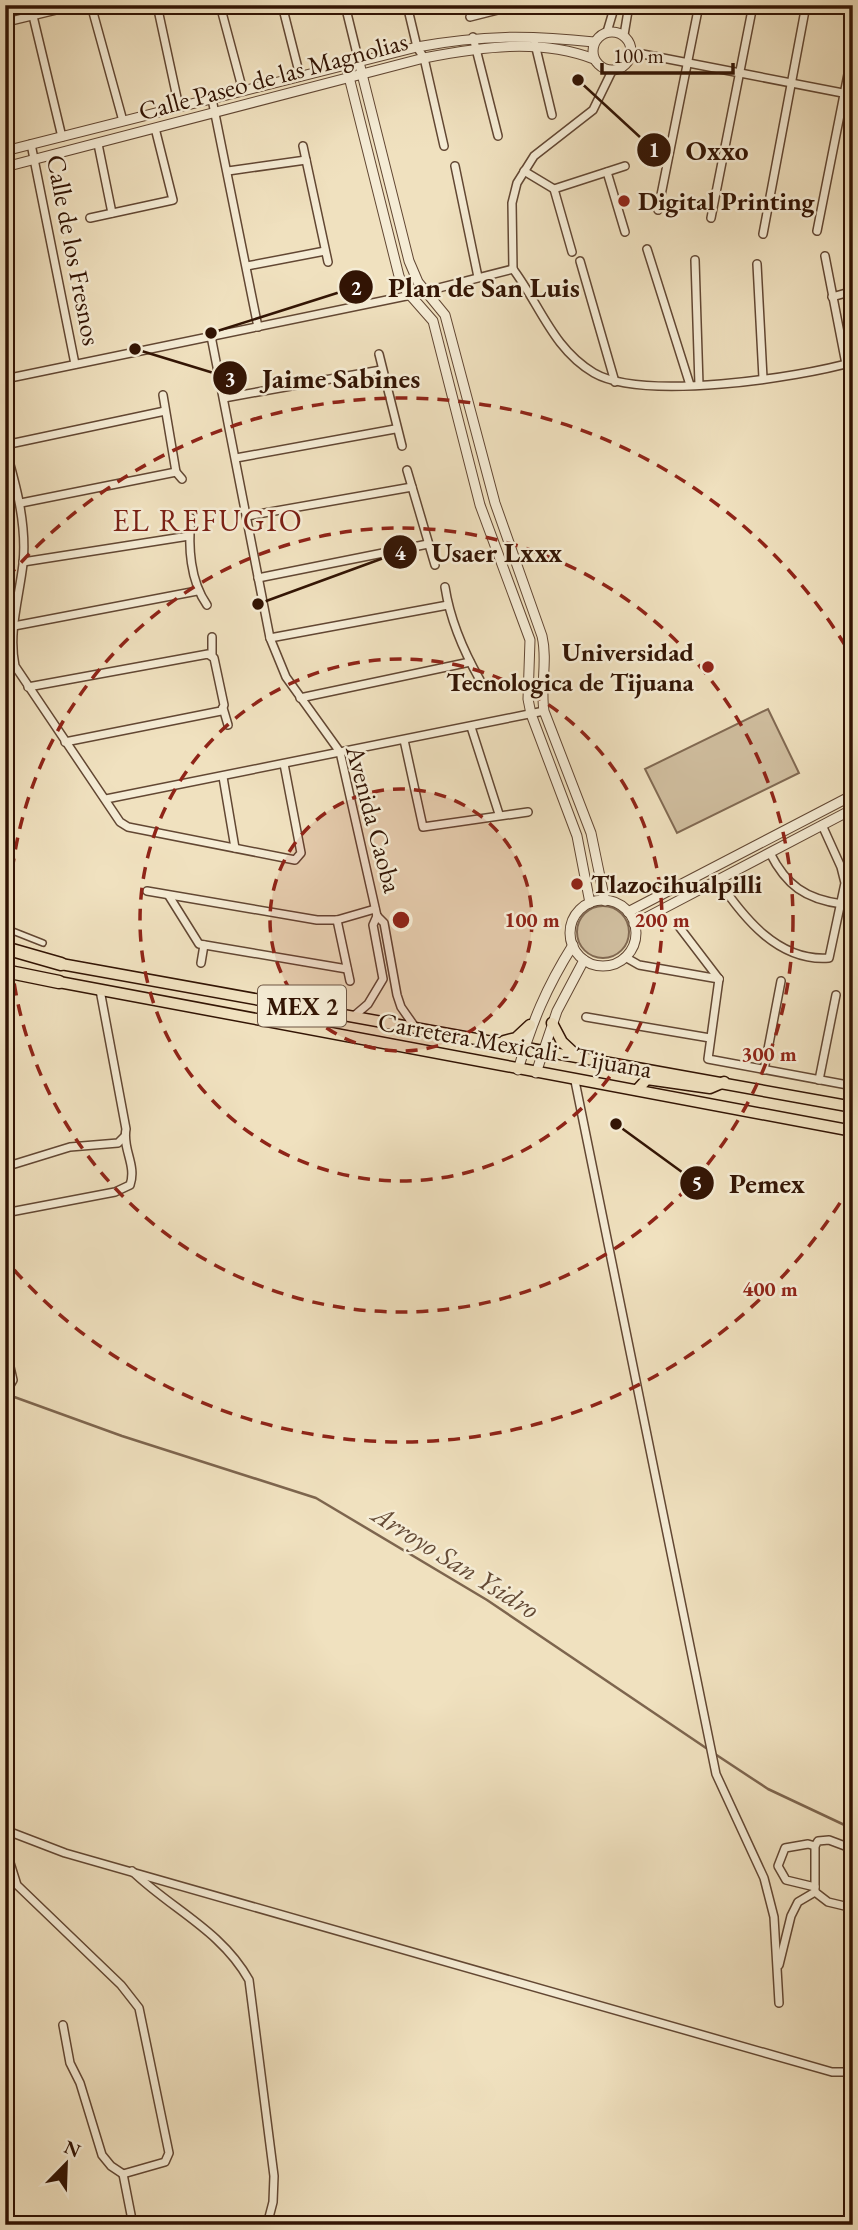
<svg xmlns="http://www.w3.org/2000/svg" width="858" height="2230" font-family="'EB Garamond',serif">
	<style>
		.green { fill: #d0be9f; stroke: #816952; stroke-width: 2 }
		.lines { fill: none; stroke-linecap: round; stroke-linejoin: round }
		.stream { stroke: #7d654e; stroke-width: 2.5 }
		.pedestrian-casing { stroke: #624733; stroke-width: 8 }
		.minor-casing { stroke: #624733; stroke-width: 10 }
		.tertiary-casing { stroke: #624733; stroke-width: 11 }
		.primary-casing { stroke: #321404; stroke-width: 13 }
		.trunk-casing { stroke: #321404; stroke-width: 15 }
		.pedestrian { stroke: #f5ecd5; stroke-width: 5 }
		.minor { stroke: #f5ecd5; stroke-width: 7 }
		.tertiary { stroke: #f5ecd5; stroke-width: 9 }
		.primary { stroke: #f0e1bf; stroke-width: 10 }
		.trunk { stroke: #f0e1bf; stroke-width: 12 }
		.ring { fill: none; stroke: #8f2418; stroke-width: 3.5; stroke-dasharray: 12 9 }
		.poi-dot { fill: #8f2418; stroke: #f5ecd5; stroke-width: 2.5 }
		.labels { text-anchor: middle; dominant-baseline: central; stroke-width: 5; stroke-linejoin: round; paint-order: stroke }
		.shield { fill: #f5ecd5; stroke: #6c5543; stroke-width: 2 }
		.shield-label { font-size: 24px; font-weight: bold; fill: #321404 }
		.street-label { font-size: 26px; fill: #321404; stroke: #f5ecd5 }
		.poi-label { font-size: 26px; font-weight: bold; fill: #321404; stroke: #f5ecd5; text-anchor: start }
		.water-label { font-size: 28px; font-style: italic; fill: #644a35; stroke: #f5ecd5 }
		.quarter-label { font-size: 30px; letter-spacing: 2px; fill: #7a1f14; stroke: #f5ecd5 }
		.centre { fill: #8f2418; stroke: #f5ecd5; stroke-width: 3.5 }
		.ring-label { font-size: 21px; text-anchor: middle; font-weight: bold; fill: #8f2418; stroke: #f5ecd5; stroke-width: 5; stroke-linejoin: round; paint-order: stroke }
		.leader { fill: none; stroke: #321404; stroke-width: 2.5 }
		.callout-dot { fill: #321404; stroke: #f5ecd5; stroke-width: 2.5 }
		.mark-label { font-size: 21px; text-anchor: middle; font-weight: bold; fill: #fff }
		.callout-label { font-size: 28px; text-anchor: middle; font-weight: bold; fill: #321404; stroke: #f5ecd5; stroke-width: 5; stroke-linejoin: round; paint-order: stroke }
	</style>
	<rect width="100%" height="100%" fill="#f0e1bf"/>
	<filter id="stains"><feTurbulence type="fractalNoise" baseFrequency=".00286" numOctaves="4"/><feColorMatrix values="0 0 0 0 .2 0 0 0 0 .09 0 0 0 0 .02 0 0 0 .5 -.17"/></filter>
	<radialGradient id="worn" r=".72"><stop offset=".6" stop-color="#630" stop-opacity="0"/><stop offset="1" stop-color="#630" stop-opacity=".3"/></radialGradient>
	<g class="green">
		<path d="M768,709L799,773L677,833L645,769Z"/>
		<circle cx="603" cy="932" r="26"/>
	</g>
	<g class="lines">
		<g class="stream">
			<path d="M6,1394L122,1436L316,1498L487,1600L709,1750"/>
			<path d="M715,1754L768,1789L853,1829"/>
		</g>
		<g class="pedestrian-casing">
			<path id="pedestrian" d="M5,928L43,943"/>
		</g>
		<g class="minor-casing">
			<g id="minor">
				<path d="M91,5L123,121"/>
				<path d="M157,5L179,107"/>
				<path d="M220,5L243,91"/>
				<path d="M282,5L300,76"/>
				<path d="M345,5L359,62"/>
				<path d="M407,5L417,47L424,58L444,146"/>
				<path d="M33,16L62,137"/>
				<path d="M470,17L517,5"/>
				<path d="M11,21L77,5"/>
				<path d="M607,32L615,5"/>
				<path d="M624,35L629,5"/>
				<path d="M473,37L498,136"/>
				<path d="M535,44L552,115"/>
				<path d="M632,52L853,95"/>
				<path d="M212,99L258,327"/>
				<path d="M31,144L75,364"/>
				<path d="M98,144L112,213"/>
				<path d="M303,146L328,262"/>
				<path d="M455,166L478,277"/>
				<path d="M228,171L306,160"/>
				<path d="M524,171L554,189L625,166"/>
				<path d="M607,172L625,232"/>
				<path d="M554,189L572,252"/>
				<path d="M658,210L699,5"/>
				<path d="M90,218L173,200L155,128"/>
				<path d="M711,218L753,5"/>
				<path d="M817,231L853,49"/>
				<path d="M763,234L806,5"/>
				<path d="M647,249L690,385"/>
				<path d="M825,256L846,364"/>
				<path d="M695,260L699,385"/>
				<path d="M580,261L615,382"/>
				<path d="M757,264L763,378"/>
				<path d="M247,266L325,251"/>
				<path d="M513,269C540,305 553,349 594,373C643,401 798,378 853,362"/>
				<path d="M513,269L512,203L517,183L534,156L593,110L612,71"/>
				<path d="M832,297L853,291"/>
				<path d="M211,336L270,638L286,677L340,752L377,916"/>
				<path d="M379,354L402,446"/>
				<path d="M5,379L411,295L513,269"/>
				<path d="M163,395L176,472L182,479"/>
				<path d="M224,398L381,370"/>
				<path d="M5,445L165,411"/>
				<path d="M5,447C16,485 27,524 23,564C19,598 8,633 15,666L120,822L128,827L295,860L301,853L284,764"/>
				<path d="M236,458L395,429"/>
				<path d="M407,470L435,565"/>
				<path d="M21,503L176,472"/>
				<path d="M247,516L412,487"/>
				<path d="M191,518C188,546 190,581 207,605"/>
				<path d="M23,562L189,536"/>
				<path d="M258,578L428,544"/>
				<path d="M445,587C450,619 464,652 480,680"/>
				<path d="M14,626L197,591"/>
				<path d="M270,638L448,605"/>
				<path d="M212,655V637"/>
				<path d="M28,687L208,654L214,658L224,705L221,711L65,742"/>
				<path d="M300,698L470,662"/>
				<path d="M223,708L228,725"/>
				<path d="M471,727L499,814"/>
				<path d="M404,740L423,827L528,812"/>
				<path d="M223,777L235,848"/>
				<path d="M106,799L544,711"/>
				<path d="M770,853C786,885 805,899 842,904"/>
				<path d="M718,880C743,917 778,962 829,958L845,883L841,867L822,825"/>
				<path d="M147,891L317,920H337L375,909"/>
				<path d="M169,896L199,944L347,969"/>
				<path d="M377,916L384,923L397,995L401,1007L415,1027"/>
				<path d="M337,920L350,981"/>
				<path d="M677,924L719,979"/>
				<path d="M625,957L639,965L719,979"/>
				<path d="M201,963L204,945"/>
				<path d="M719,979L708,1059L853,1086"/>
				<path d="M354,1016L368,1004L383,979L373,925L377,916"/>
				<path d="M586,1017L710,1038"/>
				<path d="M764,1070L781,981"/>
				<path d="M819,1080L836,995"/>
				<path d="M575,1081L716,1774L764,1878L774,1917L779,2003"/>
				<path d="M5,1167L70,1147L118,1143L124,1137"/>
				<path d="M5,1213L115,1192L130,1185C137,1165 122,1149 126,1129L100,990"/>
				<path d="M5,1345L13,1380L5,1394"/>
				<path d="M5,1830L65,1853L832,2072H853"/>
				<path d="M5,1847L17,1885L121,1985L139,2008L169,2153L165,2162L123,2174L133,2225"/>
				<path d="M132,1871C171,1909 221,1930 249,1980L274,2176L273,2202L267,2225"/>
				<path d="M815,1887L786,1880L778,1866L785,1848L808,1844L815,1846"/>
				<path d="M815,1892L828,1902L853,1908"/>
				<path d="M779,1965L791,1916L798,1902L815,1892V1846L818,1841L829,1840L853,1849"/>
				<path d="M63,2025L70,2063L80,2083L102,2155L111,2166L123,2174"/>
			</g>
		</g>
		<g class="tertiary-casing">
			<g id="tertiary">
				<circle cx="612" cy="51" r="19"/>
				<path d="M359,62L409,261L418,282L445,315L495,503L542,636C548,661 540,686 544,711L591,833L605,901"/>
				<path d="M346,65L399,276L404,288L433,321L480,505L530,640L528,699L531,714L577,836L590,903"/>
				<path d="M5,151L417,47C482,35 529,35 594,42"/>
				<path d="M5,167L424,58C481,47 538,38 594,59"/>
				<circle cx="603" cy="933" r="33"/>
				<path d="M628,912L853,795"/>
				<path d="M634,924L853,809"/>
				<path d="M518,1070C532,1022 546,988 573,945"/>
				<path d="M536,1073L557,1011L584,960"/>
			</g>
		</g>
		<g class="primary-casing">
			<g id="primary">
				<path d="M61,964L853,1107"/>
				<path d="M59,982L853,1131"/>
				<path d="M552,1023L562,1042L577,1056"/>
				<path d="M504,1041L516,1038L530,1025"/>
				<path d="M637,1090L647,1079L710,1088L724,1082"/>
			</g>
		</g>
		<g class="trunk-casing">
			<g id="trunk">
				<path d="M5,948L61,964"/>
				<path d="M5,971L59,982"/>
			</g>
		</g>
		<use href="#pedestrian" class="pedestrian"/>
		<use href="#minor" class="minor"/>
		<use href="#tertiary" class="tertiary"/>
		<use href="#primary" class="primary"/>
		<use href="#trunk" class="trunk"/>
	</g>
	<circle cx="401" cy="920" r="131" fill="#8f2418" fill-opacity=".12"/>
	<g class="ring">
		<circle cx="401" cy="920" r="131"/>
		<circle cx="401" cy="920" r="261"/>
		<circle cx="401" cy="920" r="392"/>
		<path d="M851 1185A522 522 0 0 1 7 1262M7 578A522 522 0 0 1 851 655"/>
	</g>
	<g class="poi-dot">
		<circle cx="624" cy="201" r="7"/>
		<circle cx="708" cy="667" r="7"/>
		<circle cx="577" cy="884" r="7"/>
	</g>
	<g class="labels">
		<rect class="shield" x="258" y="985.5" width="88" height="41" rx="5"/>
		<g class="shield-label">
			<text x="302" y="1006">MEX 2</text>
		</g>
		<g class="street-label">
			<text transform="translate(273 76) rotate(-15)">Calle Paseo de las Magnolias</text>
			<text transform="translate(74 250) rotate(79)">Calle de los Fresnos</text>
			<text transform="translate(374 819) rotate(75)">Avenida Caoba</text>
			<text transform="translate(515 1045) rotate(10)">Carretera Mexicali - Tijuana</text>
		</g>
		<g class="poi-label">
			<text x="638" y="201">Digital Printing</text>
			<text x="694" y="652" text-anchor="end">Universidad<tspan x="694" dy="30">Tecnologica de Tijuana</tspan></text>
			<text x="591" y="884">Tlazocihualpilli</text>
		</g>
		<g class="water-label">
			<text transform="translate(456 1561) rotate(32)">Arroyo San Ysidro</text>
		</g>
		<g class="quarter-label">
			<text x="208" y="520">EL REFUGIO</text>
		</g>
	</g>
	<circle cx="401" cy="920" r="10" class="centre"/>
	<g class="ring-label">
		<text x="532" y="927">100 m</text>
		<text x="662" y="927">200 m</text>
		<text x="769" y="1061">300 m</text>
		<text x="770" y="1296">400 m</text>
	</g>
	<path class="leader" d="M578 80L654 150M211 333L356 287M135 349L230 378M258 604L400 552M616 1124L697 1183"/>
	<g class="callout-dot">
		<circle cx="578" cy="80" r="7"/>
		<circle cx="211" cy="333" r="7"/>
		<circle cx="135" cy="349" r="7"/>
		<circle cx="258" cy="604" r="7"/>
		<circle cx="616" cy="1124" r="7"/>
		<circle cx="654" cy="150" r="18"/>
		<circle cx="356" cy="287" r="18"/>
		<circle cx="230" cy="378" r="18"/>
		<circle cx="400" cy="552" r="18"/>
		<circle cx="697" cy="1183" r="18"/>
	</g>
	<g class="mark-label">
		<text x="654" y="157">1</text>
		<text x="356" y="295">2</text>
		<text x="230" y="386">3</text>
		<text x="400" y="560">4</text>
		<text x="697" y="1190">5</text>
	</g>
	<g class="callout-label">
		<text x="717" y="160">Oxxo</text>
		<text x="484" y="297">Plan de San Luis</text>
		<text x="341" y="388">Jaime Sabines</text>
		<text x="497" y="562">Usaer Lxxx</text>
		<text x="767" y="1193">Pemex</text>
	</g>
	<rect width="858" height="2230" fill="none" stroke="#f0e1bf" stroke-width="28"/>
	<rect x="7" y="7" width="844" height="2216" fill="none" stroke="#321404" stroke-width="3.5"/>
	<rect x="14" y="14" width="830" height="2202" fill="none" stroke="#321404" stroke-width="2"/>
	<g transform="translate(66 2164) rotate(23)" stroke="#f5ecd5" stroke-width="5" paint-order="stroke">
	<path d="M0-5L12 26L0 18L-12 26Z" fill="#321404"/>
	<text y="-10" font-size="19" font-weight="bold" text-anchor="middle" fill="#321404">N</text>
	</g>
	<path d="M602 63v10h131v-10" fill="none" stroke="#321404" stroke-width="3.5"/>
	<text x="613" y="63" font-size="21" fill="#321404" stroke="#f5ecd5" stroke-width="5" paint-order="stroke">100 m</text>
	<rect width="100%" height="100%" filter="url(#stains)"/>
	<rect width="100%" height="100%" fill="url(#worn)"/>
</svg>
